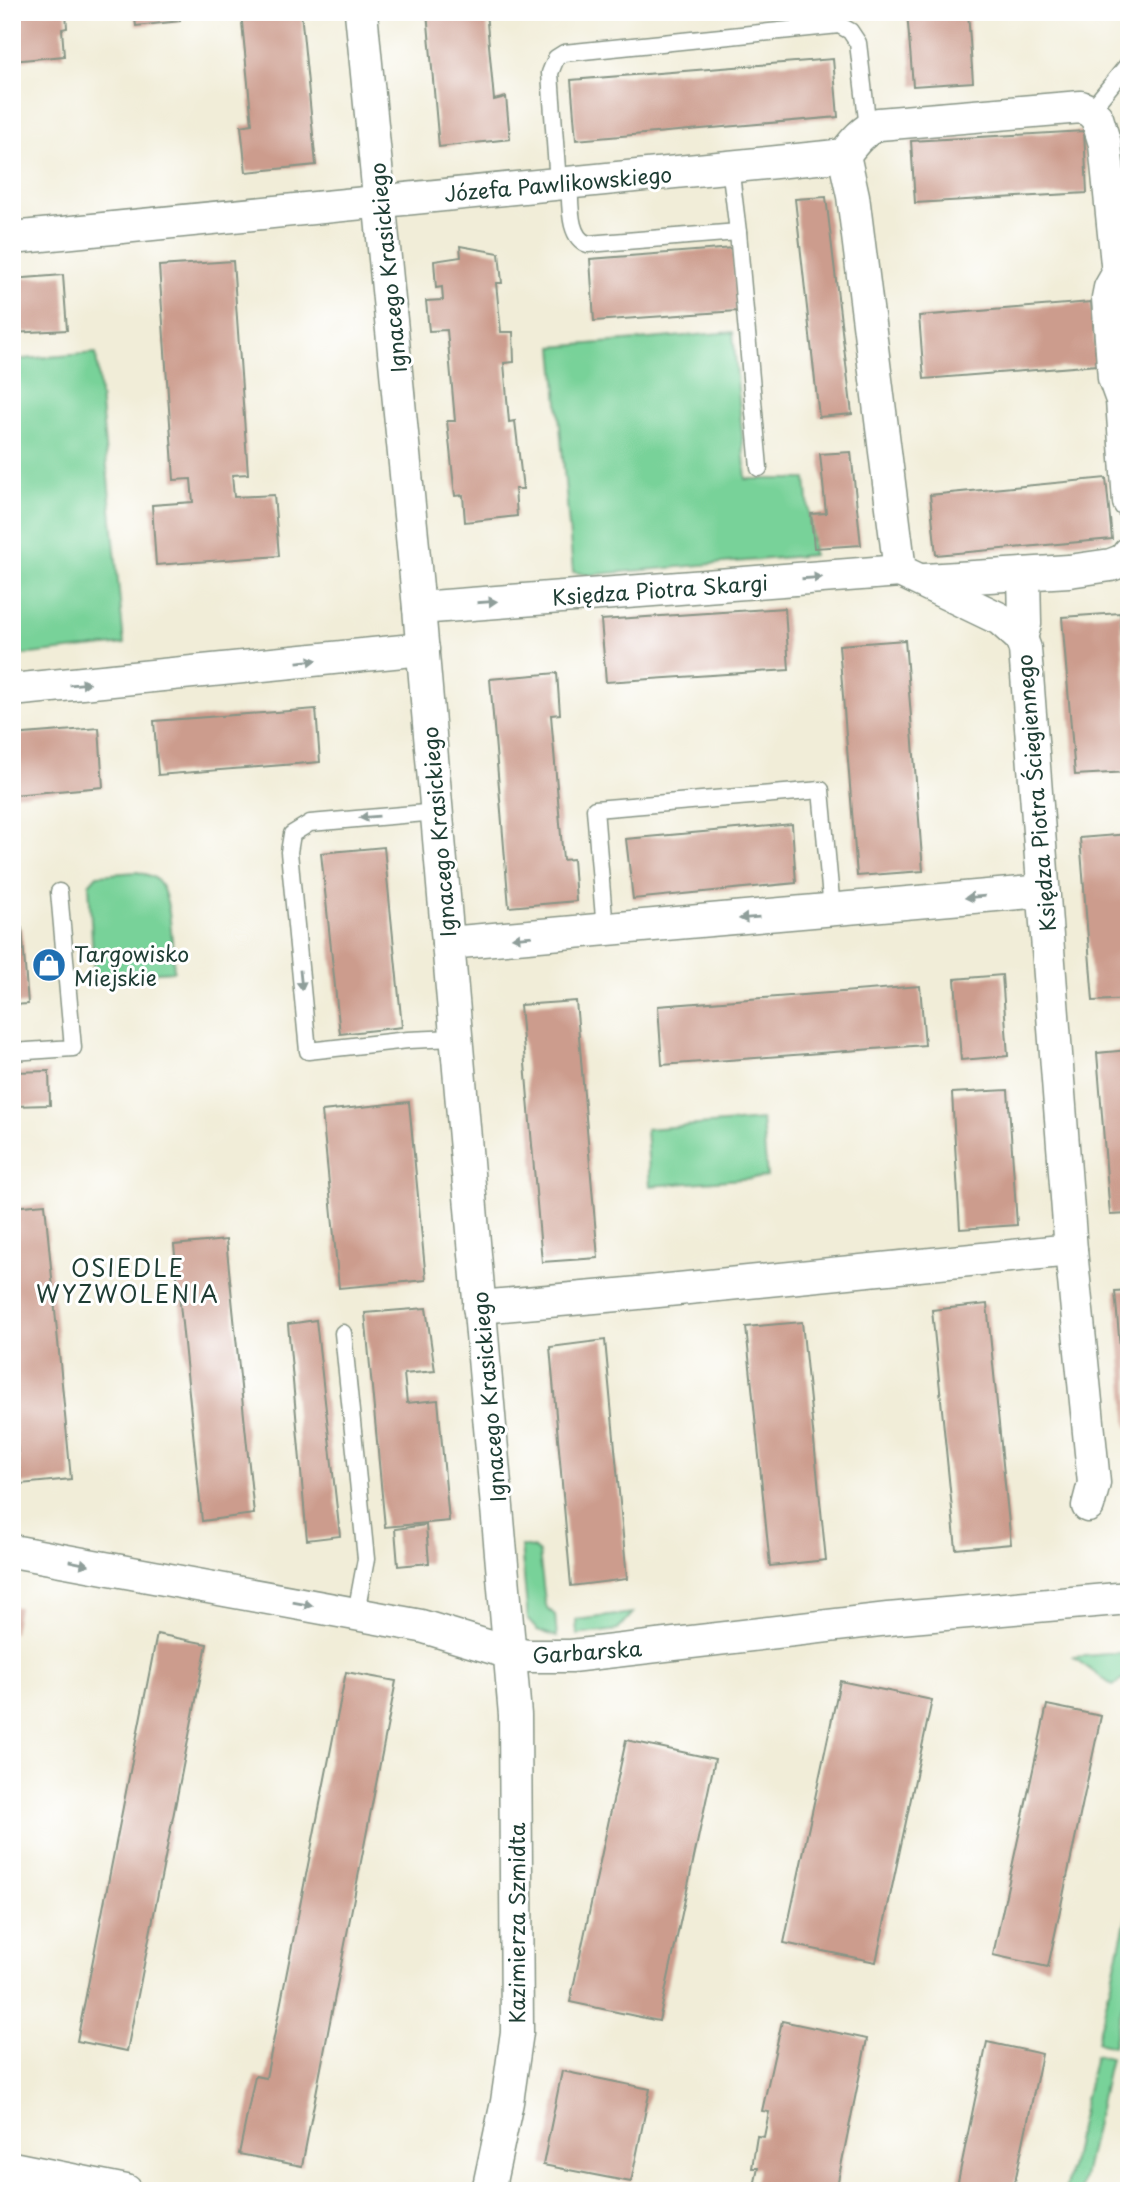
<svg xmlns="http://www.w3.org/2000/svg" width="1141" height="2203" font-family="'Playpen Sans',sans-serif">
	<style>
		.green { fill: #78d299; stroke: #4c8866; stroke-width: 2 }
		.building { fill: #cc9c8d }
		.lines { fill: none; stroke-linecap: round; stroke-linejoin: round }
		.lane-casing { stroke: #889586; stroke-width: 19 }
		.street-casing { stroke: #889586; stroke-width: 35 }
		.lane { stroke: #fff; stroke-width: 16 }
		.street { stroke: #fff; stroke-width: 32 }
		.oneway { fill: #8f9e9a }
		.labels { text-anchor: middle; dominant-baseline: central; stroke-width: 6; stroke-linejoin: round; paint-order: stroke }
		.street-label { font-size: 21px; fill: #1f3d34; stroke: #fff }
		.poi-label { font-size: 21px; fill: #1f3d34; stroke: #fff; text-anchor: start }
		.neighbourhood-label { font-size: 23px; letter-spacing: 2px; fill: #1f3d34; stroke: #fff }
	</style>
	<rect width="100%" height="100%" fill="#fff"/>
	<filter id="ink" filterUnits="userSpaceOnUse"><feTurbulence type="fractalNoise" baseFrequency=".0143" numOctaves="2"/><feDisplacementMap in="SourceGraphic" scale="14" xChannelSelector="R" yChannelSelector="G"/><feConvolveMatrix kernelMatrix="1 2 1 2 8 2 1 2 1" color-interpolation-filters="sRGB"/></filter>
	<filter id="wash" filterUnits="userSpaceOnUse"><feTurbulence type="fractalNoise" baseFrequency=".00686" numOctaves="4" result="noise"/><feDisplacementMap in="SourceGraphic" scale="28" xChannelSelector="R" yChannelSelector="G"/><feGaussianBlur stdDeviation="1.57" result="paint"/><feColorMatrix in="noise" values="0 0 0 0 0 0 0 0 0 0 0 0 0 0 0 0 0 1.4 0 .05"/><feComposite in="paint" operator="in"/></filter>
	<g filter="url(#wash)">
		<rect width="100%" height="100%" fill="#f1edd8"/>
		<g class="green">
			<path d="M733,332L746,479H806L813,555L588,575L573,572L553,347Z"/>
			<path d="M96,353L124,644L12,656V360Z"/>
			<path d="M137,872C144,874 152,875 157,880C172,894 172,950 174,971L94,976L89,884L97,875Z"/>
			<path d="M762,1120L767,1177L650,1186L646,1129Z"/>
			<path d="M521,1546L533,1548L539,1553L545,1601L547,1608L555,1615L557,1637L537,1630L528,1620Z"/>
			<path d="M633,1613L618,1630L577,1635L576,1620Z"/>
			<path d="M1129,1652V1675L1113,1686L1073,1657Z"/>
			<path d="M1129,1906V1975L1113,2046L1097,2042Z"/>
			<path d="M1095,2055L1110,2058L1081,2191H1065Z"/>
		</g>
		<g id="blocks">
			<g class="building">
				<path d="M12,12H66L67,28L62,29L64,56L12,61Z"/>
				<path d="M134,12H180V21L136,26Z"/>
				<path d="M241,12H301L316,165L246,172L241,126L252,124Z"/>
				<path d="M427,12H486L494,100L506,97L510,139L439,147Z"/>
				<path d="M907,12H968L973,82L913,86Z"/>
				<path d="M1045,12H1076V14L1045,17Z"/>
				<path d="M833,59L838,117L576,140L571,80Z"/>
				<path d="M1084,131L1087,193L915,203L911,141Z"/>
				<path d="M826,197L852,414L819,417L795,199Z"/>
				<path d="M460,246L499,253L502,283H496L501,332H513L514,362L504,363L509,422L515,421L523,489H515L517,516L465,522L463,495L455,496L447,421H455L447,330L429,331L426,301L443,300L442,287L436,288L434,261L461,257Z"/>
				<path d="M733,248L737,311L594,321L590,259Z"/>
				<path d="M233,261L248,474L232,475L234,497L274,495L279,556L156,565L152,505L193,502L191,479L174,480L159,266Z"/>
				<path d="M63,275L67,330L12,333V279Z"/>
				<path d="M1091,302L1097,365L924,379L919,316Z"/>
				<path d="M851,452L861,545L814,548L811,514L826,513L820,454Z"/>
				<path d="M1106,478L1112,539L936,555L930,495Z"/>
				<path d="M785,608L789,670L606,682L601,620Z"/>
				<path d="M1120,613L1129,732V772L1075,775L1062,617Z"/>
				<path d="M905,640L923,871L857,876L839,645Z"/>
				<path d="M557,673L560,714L551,715L563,860L573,859L576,901L509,907L490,679Z"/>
				<path d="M316,709L320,762L158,775L154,721Z"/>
				<path d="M99,728L103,787L12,795V735Z"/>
				<path d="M792,824L796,883L633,899L626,839Z"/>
				<path d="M1129,834V999L1093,1001L1080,838Z"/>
				<path d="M384,847L402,1027L340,1034L321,853Z"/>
				<path d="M22,928L28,1004L12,1005V929Z"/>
				<path d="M1002,975L1008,1056L961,1060L955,979Z"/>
				<path d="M920,986L925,1045L662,1065L658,1006Z"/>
				<path d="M576,1001L598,1258L542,1262L520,1005Z"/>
				<path d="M1129,1050V1214L1110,1215L1097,1053Z"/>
				<path d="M49,1071L50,1105L12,1106V1072Z"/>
				<path d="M1008,1090L1017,1225L960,1229L952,1093Z"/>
				<path d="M409,1102L426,1280L339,1288L322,1111Z"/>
				<path d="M45,1204L71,1479L21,1484L12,1395V1207Z"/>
				<path d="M226,1240L254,1514L202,1521L174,1245Z"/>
				<path d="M1129,1290V1427H1127L1115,1291Z"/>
				<path d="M987,1304L1011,1544L956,1549L932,1310Z"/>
				<path d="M426,1308L435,1371L404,1374L407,1403L438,1400L449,1521L385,1527L365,1313Z"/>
				<path d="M316,1320L340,1536L307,1540L288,1324Z"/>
				<path d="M802,1322L826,1560L770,1566L746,1327Z"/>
				<path d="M605,1340L627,1579L571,1586L550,1347Z"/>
				<path d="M426,1525L429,1563L398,1566L395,1529Z"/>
				<path d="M12,1606L19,1607L14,1633H12Z"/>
				<path d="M157,1634L207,1644L127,2051L77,2041Z"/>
				<path d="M346,1672L396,1681L302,2166L239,2154L255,2076L266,2078Z"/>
				<path d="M840,1681L932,1700L876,1962L784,1943Z"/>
				<path d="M1047,1705L1101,1716L1048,1967L993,1955Z"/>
				<path d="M626,1740L715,1759L659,2021L570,2002Z"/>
				<path d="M782,2021L867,2039L836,2191H753L758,2168H752L757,2136L764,2137L769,2112L762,2111Z"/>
				<path d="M987,2042L1042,2054L1013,2191H956Z"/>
				<path d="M562,2071L650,2089L631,2182L543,2165Z"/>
			</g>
		</g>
	</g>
	<g filter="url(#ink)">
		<use href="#blocks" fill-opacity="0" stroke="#889586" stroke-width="2"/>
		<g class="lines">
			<g class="lane-casing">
				<g id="lane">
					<path d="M1090,111L1129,63"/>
					<path d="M730,166L738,232L759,468"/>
					<path d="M569,182C571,200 567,238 588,244L738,232"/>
					<path d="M558,183L550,73L556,58L564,53L839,25L850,31L858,43L868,128"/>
					<path d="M437,812L310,823L292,834L289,852L308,1051L408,1040L455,1038"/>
					<path d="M605,930L595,809L821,790L832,910"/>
					<path d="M12,1052L73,1048L59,892"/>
					<path d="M343,1333L366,1559L356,1613"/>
				</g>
			</g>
			<g class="street-casing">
				<g id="street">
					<path d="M361,12L419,608L515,1715L517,2032L507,2102L488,2191"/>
					<path d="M844,155L853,196L900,571L1000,619L1021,638L1025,649L1071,1250L1094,1483L1088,1506"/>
					<path d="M12,238L827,157L844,155C854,142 863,130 879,124L1081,107L1090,111L1097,118L1105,144L1118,274L1110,288L1108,298L1114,378L1122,400L1129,502"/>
					<path d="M925,580L1069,571L1111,565L1124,560L1129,553"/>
					<path d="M419,608L900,571"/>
					<path d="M1021,638L1025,624L1024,574"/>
					<path d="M12,690L423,649"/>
					<path d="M448,943L1043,891"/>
					<path d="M479,1307L618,1295L1071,1250"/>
					<path d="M12,1551L421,1626L510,1653L528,1656H571L888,1619L1129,1598"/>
					<path d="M12,2168L126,2191"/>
				</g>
			</g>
			<use href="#lane" class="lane"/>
			<use href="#street" class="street"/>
		</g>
		<defs><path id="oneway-solid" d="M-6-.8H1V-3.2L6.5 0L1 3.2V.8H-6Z" transform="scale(1.75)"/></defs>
		<g class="oneway">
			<use href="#oneway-solid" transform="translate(812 578) rotate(-4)"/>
			<use href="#oneway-solid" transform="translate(487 602) rotate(-4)"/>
			<use href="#oneway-solid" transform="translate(307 661) rotate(-6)"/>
			<use href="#oneway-solid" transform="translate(80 684) rotate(-5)"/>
			<use href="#oneway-solid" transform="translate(369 817) rotate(175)"/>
			<use href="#oneway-solid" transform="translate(975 897) rotate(175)"/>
			<use href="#oneway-solid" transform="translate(749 918) rotate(175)"/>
			<use href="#oneway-solid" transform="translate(522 937) rotate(175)"/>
			<use href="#oneway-solid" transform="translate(301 980) rotate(84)"/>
			<use href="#oneway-solid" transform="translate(79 1563) rotate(11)"/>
			<use href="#oneway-solid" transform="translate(303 1604) rotate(10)"/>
		</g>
	</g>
	<defs>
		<g id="shop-disc" transform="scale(1.75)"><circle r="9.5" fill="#1f6fb2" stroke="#fff"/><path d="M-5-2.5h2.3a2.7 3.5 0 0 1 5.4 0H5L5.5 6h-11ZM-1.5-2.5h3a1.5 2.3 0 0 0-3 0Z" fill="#fff"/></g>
	</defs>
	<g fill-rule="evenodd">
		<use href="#shop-disc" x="49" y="965"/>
	</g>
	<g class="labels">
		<g class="street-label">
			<text transform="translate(558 183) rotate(-5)">Józefa Pawlikowskiego</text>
			<text transform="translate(387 268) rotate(-96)">Ignacego Krasickiego</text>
			<text transform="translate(660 589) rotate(-4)">Księdza Piotra Skargi</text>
			<text transform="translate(1035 793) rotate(-95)">Księdza Piotra Ściegiennego</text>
			<text transform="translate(438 832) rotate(-95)">Ignacego Krasickiego</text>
			<text transform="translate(488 1397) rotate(-95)">Ignacego Krasickiego</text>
			<text transform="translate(587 1651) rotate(-4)">Garbarska</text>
			<text transform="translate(516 1923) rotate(-90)">Kazimierza Szmidta</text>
		</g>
		<g class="poi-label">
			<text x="74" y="953">Targowisko<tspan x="74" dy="24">Miejskie</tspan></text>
		</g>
		<g class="neighbourhood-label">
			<text x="128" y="1267">OSIEDLE<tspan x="128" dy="26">WYZWOLENIA</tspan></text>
		</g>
	</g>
	<rect width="1141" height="2203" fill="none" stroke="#fff" stroke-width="42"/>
</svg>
